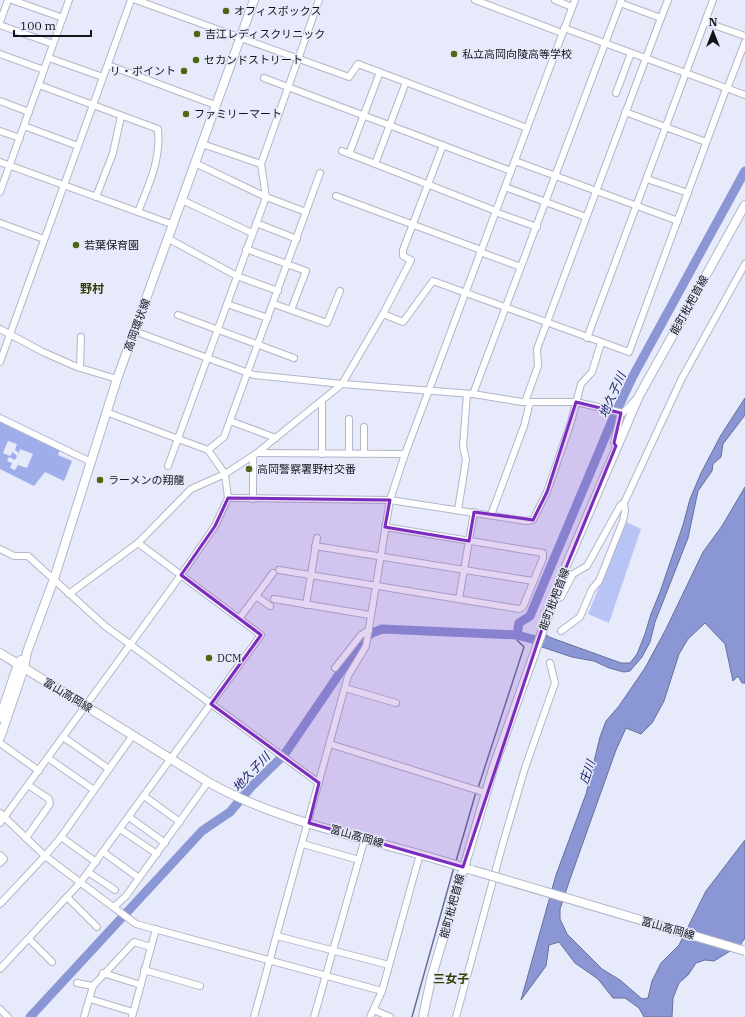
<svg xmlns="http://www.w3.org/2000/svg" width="745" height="1017" font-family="'IBM Plex Serif','Noto Sans JP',serif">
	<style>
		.green { fill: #b8c4f5 }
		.forest { fill: #9fadeb; fill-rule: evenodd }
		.water { fill: #8a97d4; stroke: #66709c }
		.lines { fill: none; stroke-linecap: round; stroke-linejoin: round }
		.stream { stroke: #66709c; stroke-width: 1.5 }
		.river { stroke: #8a97d4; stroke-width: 9 }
		.minor-casing { stroke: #b2b6c6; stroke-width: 8 }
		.major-casing { stroke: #b2b6c6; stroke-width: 10 }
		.minor { stroke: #fff; stroke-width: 6 }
		.major { stroke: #fff; stroke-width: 8 }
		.major-bridge-casing { stroke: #b2b6c6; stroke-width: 10; stroke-linecap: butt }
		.major-bridge { stroke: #fff; stroke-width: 8 }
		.marked { fill: #7b2cbf; fill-opacity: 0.2; stroke: #7b2cbf; stroke-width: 3; stroke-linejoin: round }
		.poi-dot { fill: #4e6614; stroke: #e6eafb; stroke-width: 1.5 }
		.labels { text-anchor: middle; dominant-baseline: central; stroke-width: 3; stroke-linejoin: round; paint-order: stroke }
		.poi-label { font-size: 11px; fill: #13151a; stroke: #e6eafb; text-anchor: start }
		.street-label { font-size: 11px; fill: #13151a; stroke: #e6eafb }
		.neighbourhood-label { font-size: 12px; font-weight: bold; fill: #314108; stroke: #e6eafb }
		.water-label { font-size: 12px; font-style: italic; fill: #1e2167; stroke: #e6eafb }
	</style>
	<rect width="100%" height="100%" fill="#e6eafb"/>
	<path class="green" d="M626,522L641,529L609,623L588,614Z"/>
	<path class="forest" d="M0,420L60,449L58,455L72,461L64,481L45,472L34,486L0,469ZM8,441L17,444L15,450L19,453L20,449L33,454L27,468L18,465L15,470L10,468L12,463L7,461L9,457L15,460L17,456L13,452L10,456L3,453Z"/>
	<g class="water">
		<path d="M745,398V415L723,444L721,457L713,464L712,471L698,491L688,538L655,622L650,642L642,657L630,671L624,672L609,668L594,661L572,657L542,647L547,635L549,637L621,663H630L637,654L645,634L651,614L660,592L683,525L690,499L701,473L721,435Z"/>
		<path d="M745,487V683H742L738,676L733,681L725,644L705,623L688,639L679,654L664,701L652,723L641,734L626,728L616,750L570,879L560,909V919L567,934L602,969L620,980L642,999L648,998L652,981L661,963L679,945L706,891L745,840V938L740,945L714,961L705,960L696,963L688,975L679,983L673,998L672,1017H644L639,1008L625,998H613L598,979L575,963L559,942L549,945L546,966L521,1000L556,875L586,794L600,737L606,721L619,706L645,668L666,629L703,552L722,526Z"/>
	</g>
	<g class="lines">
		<g class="stream">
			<path d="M478,788L524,647L517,640V635"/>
			<path d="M456,861L476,792"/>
			<path d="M412,1017L454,867"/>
		</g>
		<g class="river">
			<path d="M517,635L519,623L530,616L614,416L633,376L745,171"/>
			<path d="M30,1017L202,831L230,812L251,787L284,755L363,639L372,633L382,629L517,635L555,645"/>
		</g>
		<g class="minor-casing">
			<g id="minor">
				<path d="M12,0L63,18"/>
				<path d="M136,0L349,77L358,64L527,128"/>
				<path d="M475,0L562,33"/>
				<path d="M555,0L572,7"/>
				<path d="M661,18L668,0"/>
				<path d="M0,22L8,0"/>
				<path d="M705,22L745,36"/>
				<path d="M0,25L53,44"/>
				<path d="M564,28L745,95"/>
				<path d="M0,54L44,70"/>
				<path d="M49,58L103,77"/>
				<path d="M108,65L215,105"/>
				<path d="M264,78L511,171"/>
				<path d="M39,85L158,129C161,160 149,184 138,212"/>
				<path d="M727,89L745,42"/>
				<path d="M616,93L631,53"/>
				<path d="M0,101L29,112"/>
				<path d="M625,112L706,142"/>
				<path d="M24,126L78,146"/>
				<path d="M0,131L20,138"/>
				<path d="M202,144L261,164"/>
				<path d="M342,151L496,211"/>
				<path d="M349,154L380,72"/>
				<path d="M515,161L678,221"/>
				<path d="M0,162L174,225"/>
				<path d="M195,163L266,197L306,212"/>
				<path d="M375,164L406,82"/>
				<path d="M647,179L688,193"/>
				<path d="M505,187L586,217"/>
				<path d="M0,192L69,0"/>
				<path d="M336,196L481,250"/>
				<path d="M96,197L113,153L121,116"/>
				<path d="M182,200L252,233"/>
				<path d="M495,212L537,227"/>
				<path d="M0,223L44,239"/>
				<path d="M256,223L297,239"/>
				<path d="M169,239L237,276L278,291"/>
				<path d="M246,249L306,271L291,310"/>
				<path d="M480,252L521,267"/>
				<path d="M227,304L268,318"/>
				<path d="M274,304L327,323L340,291"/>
				<path d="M383,314L411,260L403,256V250L443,145"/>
				<path d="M178,315L294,358"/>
				<path d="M0,329L43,352L77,367L117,379"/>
				<path d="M134,331L254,375L342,384L473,394L522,402H576L623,413L636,399"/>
				<path d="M587,338L713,0"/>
				<path d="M0,362L131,0"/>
				<path d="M80,368L81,337"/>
				<path d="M473,394L621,1"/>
				<path d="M322,402V454"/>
				<path d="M525,402L538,366L537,349L661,18L620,3"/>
				<path d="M0,418L89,461"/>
				<path d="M230,421L276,438"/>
				<path d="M364,427V454"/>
				<path d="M616,446L614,443L621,413"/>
				<path d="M208,450L224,437L320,173"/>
				<path d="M257,453L405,454"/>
				<path d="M349,454V419"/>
				<path d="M168,466L266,197L261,164L319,0"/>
				<path d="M228,498L390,500L526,521L533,520L547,492L571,422L581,384L592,372L601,343"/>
				<path d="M253,499V456"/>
				<path d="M458,510L466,460L463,446L467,394"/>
				<path d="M491,515L524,426L530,402"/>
				<path d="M315,546L533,581"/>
				<path d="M0,549L14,556H28L105,626L319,783"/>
				<path d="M279,570L519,609L523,607L543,558V553L385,527"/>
				<path d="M69,594L138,543L191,489L225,474L257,453L342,384L383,314L403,322L433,281L629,352L726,89"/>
				<path d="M256,596L270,606"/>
				<path d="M274,599L370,615"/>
				<path d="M459,599L474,512"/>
				<path d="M552,601L561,597L573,574L587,566L620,506L624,503"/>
				<path d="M306,605L317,538"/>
				<path d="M239,619L273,573"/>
				<path d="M561,631L580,617L592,589L599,581L623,521L625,511L624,503L682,378L745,264"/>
				<path d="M335,668L361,635L369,630"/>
				<path d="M345,688L396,703"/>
				<path d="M0,743L39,771"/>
				<path d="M330,744L486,793"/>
				<path d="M48,758L94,790"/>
				<path d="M109,769L133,735"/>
				<path d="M144,796L180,822"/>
				<path d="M0,813L45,856L136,924L382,991"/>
				<path d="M129,817L165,843"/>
				<path d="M0,823L181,575L215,526L228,498L225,474L208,450L106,412"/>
				<path d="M120,829L157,854"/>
				<path d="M61,837L109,769L63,737"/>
				<path d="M26,838L50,804L49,799L28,785"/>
				<path d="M303,844L359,860"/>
				<path d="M103,852L139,878"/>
				<path d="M0,855L4,859L0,863"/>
				<path d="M88,872L115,890"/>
				<path d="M67,897L97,927"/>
				<path d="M0,904L45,856L61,837L96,862"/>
				<path d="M114,907L126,896L208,782"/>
				<path d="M277,936L389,965"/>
				<path d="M29,939L52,962"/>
				<path d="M0,969L80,883L261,635L138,543"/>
				<path d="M144,970L200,986"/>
				<path d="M103,973L141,985"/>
				<path d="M77,983L93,986"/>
				<path d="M90,999L133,1012"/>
				<path d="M0,1009L8,1017"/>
				<path d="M374,1010L390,1017"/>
				<path d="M84,1017L93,986L134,942L151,947"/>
				<path d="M132,1017L156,929"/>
				<path d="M254,1017L348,676L366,646L390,500L405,454L575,0"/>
				<path d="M314,1017L365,838"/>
				<path d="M370,1017L382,991L420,854"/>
				<path d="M456,1017L503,843L525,768L555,683L550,663"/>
			</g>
		</g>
		<g class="major-casing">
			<g id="major">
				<path d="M0,653L208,782C288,827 382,840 468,869"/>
				<path d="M0,718L18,664L21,660"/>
				<path d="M0,738L24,668L27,652L54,579L117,379L254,0"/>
				<path d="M423,1017L431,979L494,766L565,568L639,396L745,205"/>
			</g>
		</g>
		<use href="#minor" class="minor"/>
		<use href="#major" class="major"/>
		<g class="major-bridge-casing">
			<path id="major-bridge" d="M472,870L745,951"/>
		</g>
		<use href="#major-bridge" class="major-bridge"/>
	</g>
	<path class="marked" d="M576,402L621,413L614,443L616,446L547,614L463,867L309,823L319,783L211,704L261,635L181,575L215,526L228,498L390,500L385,527L469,541L474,512L533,520L547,492Z"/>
	<g class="poi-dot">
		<circle cx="226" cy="11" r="4"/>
		<circle cx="197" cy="34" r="4"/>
		<circle cx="454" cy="54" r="4"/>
		<circle cx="196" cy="60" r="4"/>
		<circle cx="184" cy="71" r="4"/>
		<circle cx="186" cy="114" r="4"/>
		<circle cx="76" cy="245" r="4"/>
		<circle cx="249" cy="469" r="4"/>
		<circle cx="100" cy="480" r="4"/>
		<circle cx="209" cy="658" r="4"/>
	</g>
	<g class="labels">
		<g class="poi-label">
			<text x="234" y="11">オフィスボックス</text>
			<text x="205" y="34">吉江レディスクリニック</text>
			<text x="462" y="54">私立高岡向陵高等学校</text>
			<text x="204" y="60">セカンドストリート</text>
			<text x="176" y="71" text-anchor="end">リ・ポイント</text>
			<text x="194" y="114">ファミリーマート</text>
			<text x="84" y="245">若葉保育園</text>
			<text x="257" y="469">高岡警察署野村交番</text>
			<text x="108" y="480">ラーメンの翔龍</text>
			<text x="217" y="658">DCM</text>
		</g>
		<g class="street-label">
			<text transform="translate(689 305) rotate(-61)">能町枇杷首線</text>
			<text transform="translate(137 325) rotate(-70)">高岡環状線</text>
			<text transform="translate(554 599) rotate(-69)">能町枇杷首線</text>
			<text transform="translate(68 695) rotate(31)">富山高岡線</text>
			<text transform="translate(357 836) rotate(16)">富山高岡線</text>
			<text transform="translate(452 906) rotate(-75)">能町枇杷首線</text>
			<text transform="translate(668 928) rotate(16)">富山高岡線</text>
		</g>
		<g class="neighbourhood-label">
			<text x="92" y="288">野村</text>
			<text x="451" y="978">三女子</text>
		</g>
		<g class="water-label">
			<text transform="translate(612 395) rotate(-66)">地久子川</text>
			<text transform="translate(251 772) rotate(-47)">地久子川</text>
			<text transform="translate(587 772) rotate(-71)">庄川</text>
		</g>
	</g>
	<g transform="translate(713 32)" stroke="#e6eafb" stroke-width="3" paint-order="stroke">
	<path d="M0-3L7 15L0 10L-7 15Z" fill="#13151a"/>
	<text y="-6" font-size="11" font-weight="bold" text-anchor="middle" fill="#13151a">N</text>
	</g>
	<path d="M14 30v6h77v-6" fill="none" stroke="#13151a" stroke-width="2"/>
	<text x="20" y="30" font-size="12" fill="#13151a" stroke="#e6eafb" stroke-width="3" paint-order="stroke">100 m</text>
</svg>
